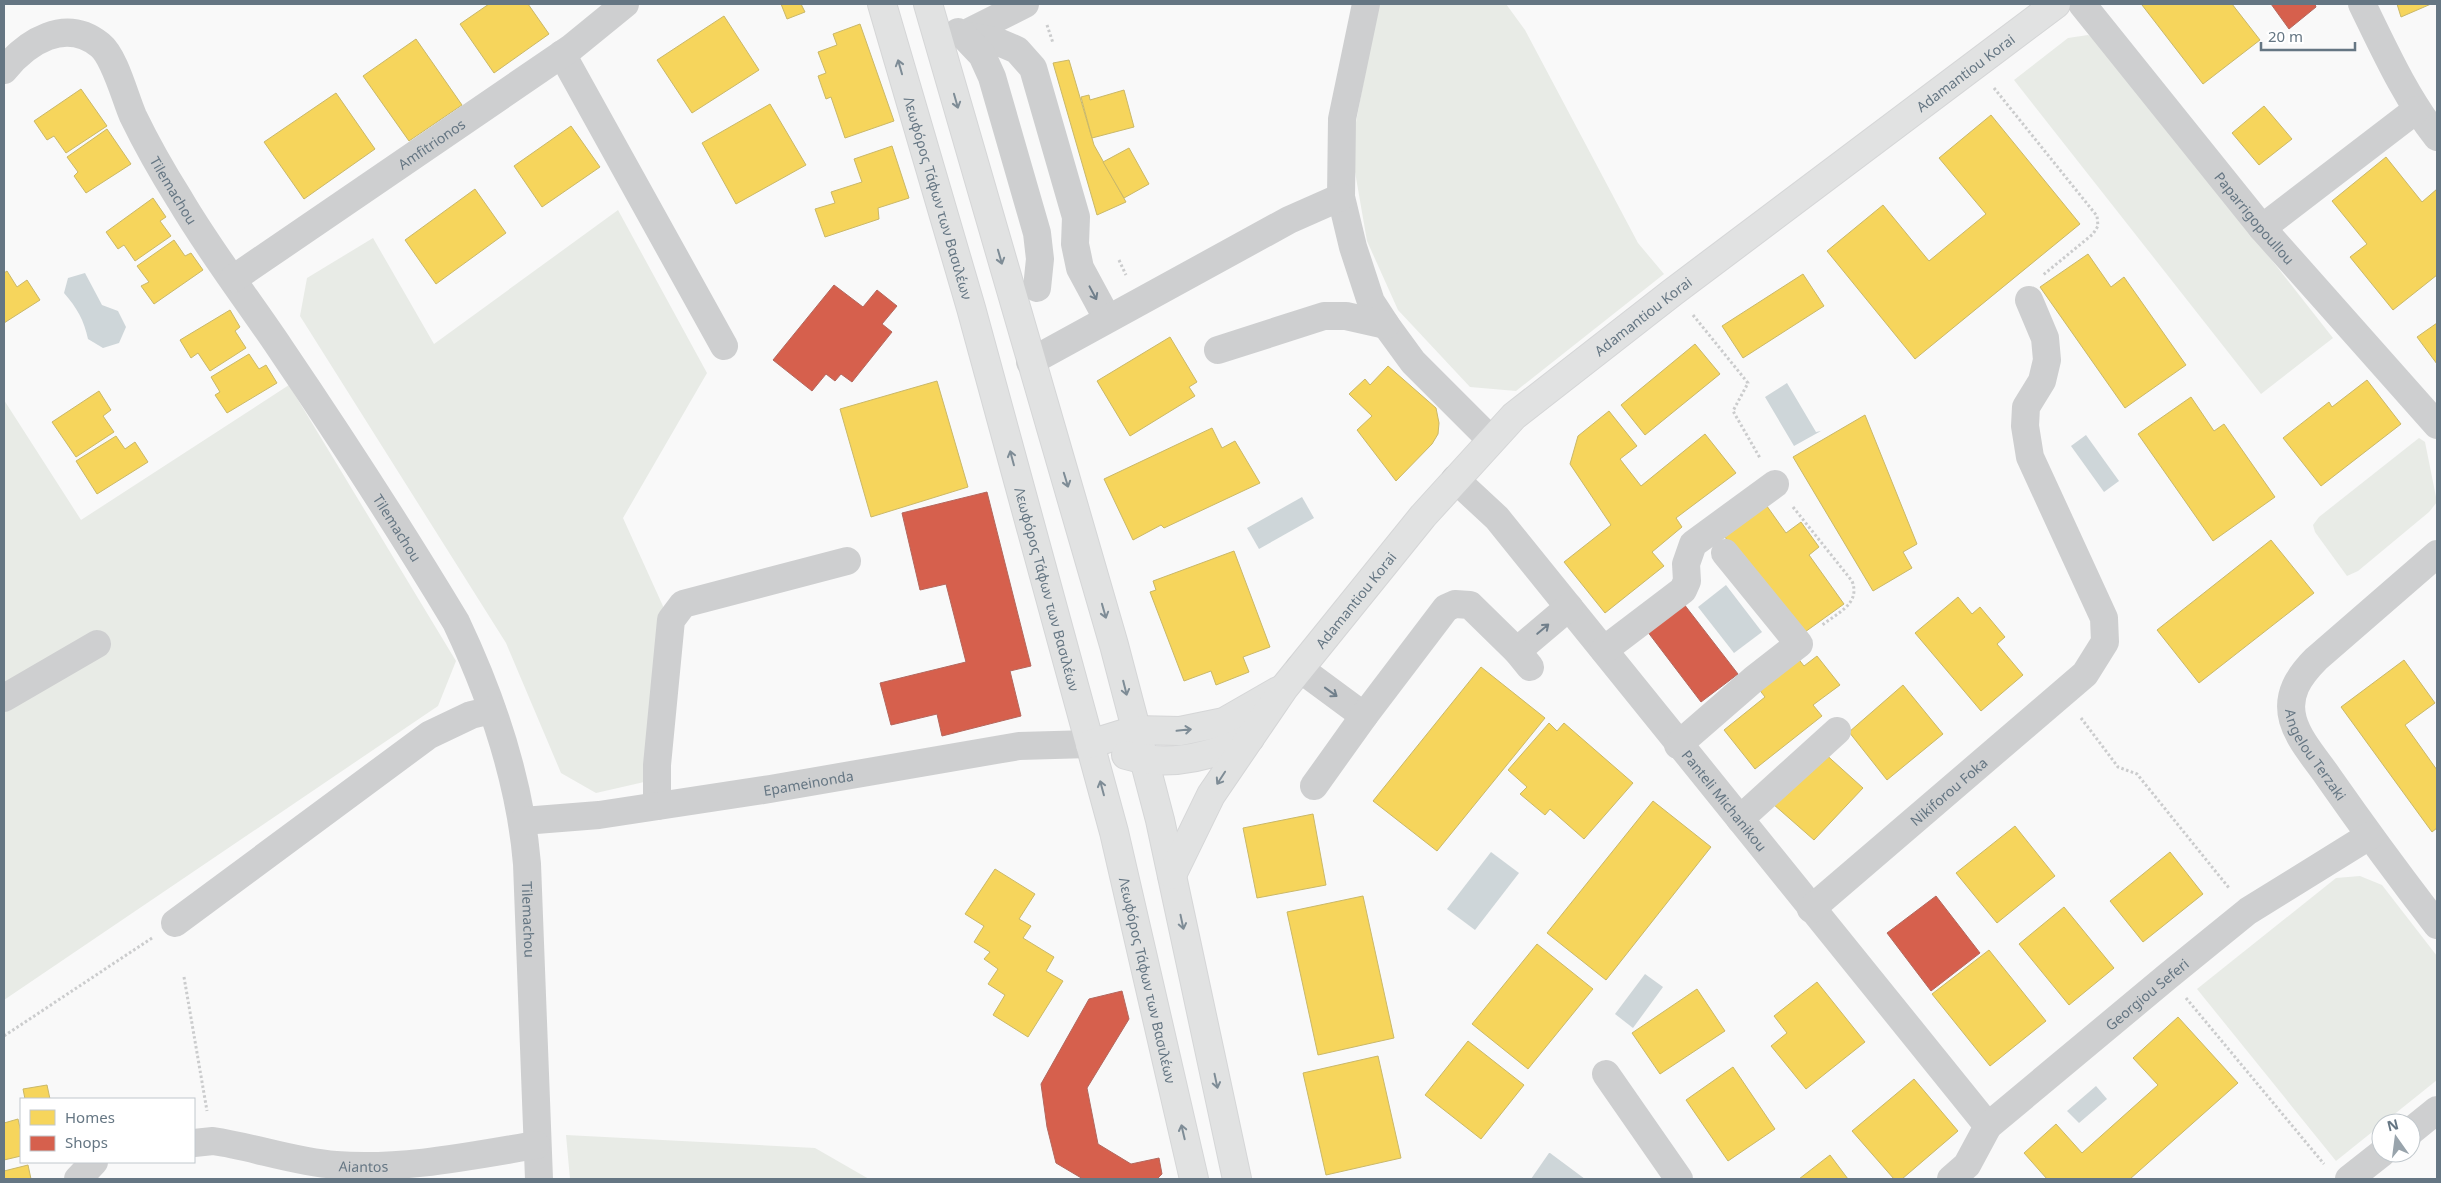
<svg xmlns="http://www.w3.org/2000/svg" width="2441" height="1183" font-family="'Noto Sans',sans-serif">
	<style>
		.green { fill: #e8ebe6 }
		.water { fill: #ced6d9 }
		.homes { fill: #f6d55c; stroke: #cab868 }
		.shops { fill: #d6604d; stroke: #b4675d }
		.lines { fill: none; stroke-linecap: round; stroke-linejoin: round }
		.major-casing { stroke: #d5d6d7; stroke-width: 30 }
		.path { stroke: #cbcccd; stroke-width: 3; stroke-dasharray: 2.5 2.5; stroke-linecap: butt }
		.minor { stroke: #cecfd0; stroke-width: 28 }
		.major { stroke: #e1e2e2; stroke-width: 28 }
		.oneway { stroke: #7e8c96 }
		.oneway2 { stroke: #707f8b }
		.labels { text-anchor: middle; dominant-baseline: central; stroke-width: 5; stroke-linejoin: round; paint-order: stroke }
		.street-label { font-size: 14px; fill: #657683; stroke: #fff }
	</style>
	<rect width="100%" height="100%" fill="#f9f9f9"/>
	<g class="green">
		<path d="M1378,4H1506L1525,30L1638,243L1664,274L1516,391L1470,387L1398,310L1367,241L1351,149Z"/>
		<path d="M2088,35L2102,44L2333,338L2261,394L2014,80L2068,38Z"/>
		<path d="M618,210L707,373L623,518L677,637L666,777L596,793L561,773L506,643L300,316L307,278L373,238L434,344Z"/>
		<path d="M289,385L456,661L438,706L4,1000V400L81,520Z"/>
		<path d="M2419,438L2425,442L2437,502L2429,512L2358,571L2347,576L2315,532L2313,525L2319,517Z"/>
		<path d="M2360,876L2382,885L2437,956V1080L2336,1161L2197,989L2336,878Z"/>
		<path d="M566,1135L815,1148L869,1179H570Z"/>
	</g>
	<g class="water">
		<path d="M85,273L102,305L118,311L126,327L119,343L103,348L88,339C84,320 77,308 64,293L68,278Z"/>
		<path d="M1787,383L1816,432L1821,431L1794,446L1765,397Z"/>
		<path d="M2086,435L2119,481L2104,492L2071,446Z"/>
		<path d="M1302,497L1314,518L1259,549L1247,528Z"/>
		<path d="M1726,585L1762,632L1734,653L1698,607Z"/>
		<path d="M1491,852L1519,873L1475,930L1447,909Z"/>
		<path d="M1645,974L1663,987L1633,1028L1615,1014Z"/>
		<path d="M2096,1086L2107,1099L2079,1123L2067,1111Z"/>
		<path d="M1549,1153H1550L1585,1179H1531Z"/>
	</g>
	<g class="homes">
		<path d="M489,4H528L549,34L494,73L460,24Z"/>
		<path d="M781,4H801L805,12L787,19Z"/>
		<path d="M2144,4H2232L2260,40L2203,84L2142,5Z"/>
		<path d="M2397,4H2431L2401,17Z"/>
		<path d="M724,16L759,70L692,113L657,60Z"/>
		<path d="M860,24L894,121L845,138L831,97L826,99L818,76L826,73L818,52L837,45L833,34Z"/>
		<path d="M416,39L462,105L409,141L363,76Z"/>
		<path d="M1069,60L1094,145L1126,202L1097,215L1053,63Z"/>
		<path d="M81,89L107,126L66,153L54,136L47,140L34,121Z"/>
		<path d="M1124,90L1134,127L1092,138L1081,97L1089,95L1090,100Z"/>
		<path d="M336,93L375,149L304,199L264,142Z"/>
		<path d="M770,104L806,165L736,204L702,143Z"/>
		<path d="M2264,106L2292,139L2259,165L2232,133Z"/>
		<path d="M1991,115L2080,224L1915,359L1827,251L1883,205L1929,261L1986,214L1939,158Z"/>
		<path d="M571,126L600,167L542,207L514,166Z"/>
		<path d="M107,129L131,164L86,193L74,176L78,172L67,157Z"/>
		<path d="M892,146L909,198L878,208L879,219L825,237L815,209L835,203L831,192L862,182L854,159Z"/>
		<path d="M1129,148L1149,184L1124,198L1103,162Z"/>
		<path d="M2386,157L2422,202L2437,189V275L2393,310L2350,257L2367,244L2332,201Z"/>
		<path d="M475,189L506,233L436,284L405,240Z"/>
		<path d="M153,198L166,217L160,221L171,236L135,261L124,245L118,249L106,232Z"/>
		<path d="M174,240L185,256L191,253L203,270L154,304L141,286L149,282L137,266Z"/>
		<path d="M2088,254L2111,287L2124,277L2186,365L2125,408L2040,287Z"/>
		<path d="M7,271L17,287L27,280L40,300L4,323V273Z"/>
		<path d="M1803,274L1824,306L1743,358L1722,326Z"/>
		<path d="M230,310L240,327L235,331L246,348L210,371L198,353L191,358L180,340Z"/>
		<path d="M2437,323V364L2417,337Z"/>
		<path d="M1170,337L1197,382L1189,387L1195,396L1130,436L1097,381Z"/>
		<path d="M1695,344L1720,374L1645,435L1621,405Z"/>
		<path d="M249,354L259,369L266,365L277,383L227,413L215,395L220,392L211,377Z"/>
		<path d="M1388,366L1436,408L1439,423L1438,434L1432,444L1396,481L1357,430L1372,416L1349,394L1365,379L1370,385Z"/>
		<path d="M2367,380L2401,424L2321,486L2283,438L2329,402L2332,407Z"/>
		<path d="M937,381L968,487L871,517L840,409Z"/>
		<path d="M99,391L111,410L103,416L114,432L76,457L52,422Z"/>
		<path d="M2191,397L2214,431L2224,424L2275,497L2213,541L2138,434Z"/>
		<path d="M1609,411L1637,446L1620,459L1641,486L1705,434L1736,473L1676,518L1682,527L1652,552L1664,566L1605,613L1564,562L1611,525L1570,464L1578,436Z"/>
		<path d="M1865,415L1917,544L1903,552L1912,568L1873,591L1793,457Z"/>
		<path d="M1212,428L1222,448L1235,441L1260,483L1164,528L1161,525L1133,540L1104,479Z"/>
		<path d="M116,436L125,449L135,442L148,462L97,494L76,461Z"/>
		<path d="M1764,502L1786,533L1801,522L1819,547L1809,555L1844,604L1798,637L1722,533Z"/>
		<path d="M2271,540L2314,593L2199,683L2157,630Z"/>
		<path d="M1234,551L1270,647L1243,657L1249,672L1216,685L1211,671L1184,681L1150,592L1156,590L1153,581Z"/>
		<path d="M1958,597L1972,614L1980,607L2005,637L1997,644L2023,675L1981,711L1915,633Z"/>
		<path d="M1817,656L1840,685L1813,705L1822,716L1755,769L1724,730L1765,697L1758,688L1797,657L1804,666Z"/>
		<path d="M2404,660L2435,703L2405,725L2437,770V828L2432,832L2341,707Z"/>
		<path d="M1481,667L1545,718L1437,851L1373,801Z"/>
		<path d="M1903,685L1943,734L1887,780L1849,732Z"/>
		<path d="M1549,723L1557,731L1564,723L1633,783L1584,839L1550,809L1545,815L1520,794L1527,787L1508,770Z"/>
		<path d="M1822,751L1863,788L1814,840L1773,804Z"/>
		<path d="M1653,801L1711,847L1606,980L1547,933Z"/>
		<path d="M1313,814L1326,885L1257,898L1243,828Z"/>
		<path d="M2015,826L2055,876L1997,923L1956,873Z"/>
		<path d="M2170,852L2203,894L2143,942L2110,901Z"/>
		<path d="M995,869L1035,894L1019,919L1031,926L1023,938L1054,957L1046,971L1063,981L1028,1037L993,1015L1005,995L988,984L998,969L984,959L990,952L974,942L984,926L965,914Z"/>
		<path d="M1363,896L1394,1038L1318,1055L1287,912Z"/>
		<path d="M2064,907L2114,968L2069,1005L2019,944Z"/>
		<path d="M1537,944L1593,989L1528,1069L1472,1024Z"/>
		<path d="M1989,950L2046,1021L1990,1066L1932,994Z"/>
		<path d="M1817,982L1865,1042L1806,1089L1771,1046L1787,1033L1774,1016Z"/>
		<path d="M1697,989L1725,1031L1660,1074L1632,1033Z"/>
		<path d="M2178,1017L2238,1083L2130,1179H2047L2024,1153L2056,1124L2082,1153L2158,1085L2133,1058Z"/>
		<path d="M1468,1041L1524,1085L1481,1139L1425,1095Z"/>
		<path d="M1378,1056L1401,1158L1326,1175L1303,1073Z"/>
		<path d="M1733,1067L1775,1129L1728,1161L1686,1100Z"/>
		<path d="M1914,1079L1958,1131L1902,1179H1894L1852,1131Z"/>
		<path d="M47,1085L50,1099H25L23,1089Z"/>
		<path d="M18,1119L21,1132V1156L4,1160V1123Z"/>
		<path d="M1830,1155L1848,1179H1799Z"/>
		<path d="M28,1165L31,1179H4V1171Z"/>
	</g>
	<g class="shops">
		<path d="M2271,4H2315L2316,7L2289,29Z"/>
		<path d="M834,285L863,307L877,290L897,306L882,324L892,332L852,382L841,374L835,381L826,374L812,391L773,360Z"/>
		<path d="M987,492L1031,666L1010,671L1021,716L942,736L937,714L891,725L880,683L966,662L946,584L920,590L902,513Z"/>
		<path d="M1680,599L1738,674L1701,702L1644,627Z"/>
		<path d="M1936,896L1980,953L1931,991L1887,933Z"/>
		<path d="M1122,991L1129,1019L1087,1088L1098,1144L1131,1164L1159,1158L1162,1174L1157,1179H1083L1056,1163L1047,1127L1041,1084L1089,999Z"/>
	</g>
	<g class="lines">
		<g class="major-casing">
			<g id="major">
				<path id="s10" d="M882,4L971,308L1114,832L1194,1179"/>
				<path d="M928,4L1114,645L1160,820L1237,1179"/>
				<path d="M1090,744L1135,730L1180,731L1224,722L1278,691"/>
				<path d="M1126,755C1169,768 1211,757 1250,738"/>
				<path id="s11" d="M1172,875L1211,795L1284,688L1423,516L1514,416L1673,292L2056,4"/>
			</g>
		</g>
		<g class="path">
			<path d="M1047,25L1053,43"/>
			<path d="M1994,88L2097,216L2098,226L2093,234L2043,275"/>
			<path d="M1119,260L1126,275"/>
			<path d="M1693,315L1748,383L1733,411L1760,458"/>
			<path d="M1793,507L1852,581C1861,604 1837,613 1821,626"/>
			<path d="M2081,718L2118,767L2137,774L2229,888"/>
			<path d="M184,977L207,1111"/>
			<path d="M2186,998L2324,1164"/>
			<path d="M4,1036L152,938"/>
		</g>
		<g class="minor">
			<path d="M1366,4L1342,119L1341,197L1353,247L1371,302L1386,325L1413,362L1491,440"/>
			<path id="s1" d="M2082,4L2262,228L2437,425"/>
			<path d="M2362,4C2385,51 2405,96 2437,137"/>
			<path d="M958,32L963,35L1025,4"/>
			<path d="M963,35L996,41L1017,50L1033,68L1076,217L1075,244L1080,268L1107,318"/>
			<path d="M963,35L982,55L992,77L1037,233L1040,259L1037,288"/>
			<path d="M562,54L724,346"/>
			<path id="s2" d="M4,70C27,42 65,17 100,45C115,57 125,98 133,116C147,145 163,173 180,200C210,251 247,299 280,348C341,438 400,529 456,622C492,698 520,780 527,864L539,1179"/>
			<path d="M2262,228L2416,110"/>
			<path id="s3" d="M233,279L571,48L625,4"/>
			<path d="M1218,350L1324,316H1346L1386,325"/>
			<path d="M1030,362L1289,220L1341,197"/>
			<path id="s4" d="M1455,479L1497,518L1988,1126"/>
			<path id="s5" d="M2437,554L2316,659C2299,676 2286,695 2293,720C2299,741 2317,760 2329,778C2364,828 2400,877 2437,925"/>
			<path d="M1604,650L1683,590L1687,581L1686,564L1693,544L1775,484"/>
			<path d="M1517,651L1569,607"/>
			<path d="M1299,668L1364,716"/>
			<path d="M4,698L97,644"/>
			<path d="M1678,745L1754,679L1799,644L1725,553"/>
			<path d="M1314,786L1364,716L1446,608L1455,604L1470,605L1517,651L1530,667"/>
			<path d="M657,806V765L671,620L683,604L847,561"/>
			<path d="M1740,819L1837,731"/>
			<path id="s6" d="M523,821L599,815L770,789L1019,746L1090,744"/>
			<path id="s7" d="M1811,909L2085,674L2105,642L2104,618L2030,457L2025,426L2026,407L2042,381L2047,360L2045,338L2029,300"/>
			<path d="M175,923L429,735L471,715L492,710"/>
			<path d="M1606,1074L1679,1179"/>
			<path d="M2411,1131L2437,1110"/>
			<path id="s8" d="M194,1143L213,1141C254,1147 294,1162 336,1165C403,1170 470,1156 536,1145"/>
			<path d="M78,1179L94,1162"/>
			<path id="s9" d="M1951,1179L1967,1165L1988,1126L2168,976L2248,911L2369,836"/>
			<path d="M2349,1179L2382,1153"/>
		</g>
		<use href="#major" class="major"/>
	</g>
	<defs><path id="oneway-shaft" d="M-6 0H5M1.5-3L5.5 0L1.5 3" fill="none" stroke-width="1.6" stroke-linecap="round" stroke-linejoin="round" transform="scale(1.25)"/></defs>
	<g class="oneway">
		<use href="#oneway-shaft" transform="translate(900 67) rotate(-106)"/>
		<use href="#oneway-shaft" transform="translate(956 101) rotate(74)"/>
		<use href="#oneway-shaft" transform="translate(1000 257) rotate(74)"/>
		<use href="#oneway-shaft" transform="translate(1012 458) rotate(-105)"/>
		<use href="#oneway-shaft" transform="translate(1066 480) rotate(73)"/>
		<use href="#oneway-shaft" transform="translate(1104 611) rotate(74)"/>
		<use href="#oneway-shaft" transform="translate(1125 688) rotate(76)"/>
		<use href="#oneway-shaft" transform="translate(1184 730) rotate(-6)"/>
		<use href="#oneway-shaft" transform="translate(1221 778) rotate(123)"/>
		<use href="#oneway-shaft" transform="translate(1102 788) rotate(-105)"/>
		<use href="#oneway-shaft" transform="translate(1182 922) rotate(78)"/>
		<use href="#oneway-shaft" transform="translate(1216 1081) rotate(78)"/>
		<use href="#oneway-shaft" transform="translate(1183 1132) rotate(-103)"/>
	</g>
	<g class="oneway2">
		<use href="#oneway-shaft" transform="translate(1093 293) rotate(62)"/>
		<use href="#oneway-shaft" transform="translate(1543 629) rotate(-40)"/>
		<use href="#oneway-shaft" transform="translate(1331 692) rotate(36)"/>
	</g>
	<g class="labels">
		<g class="street-label">
			<text stroke="none"><textPath href="#s11" startOffset="1142">Adamantiou Korai</textPath></text>
			<text stroke="none"><textPath href="#s3" startOffset="240">Amfitrionos</textPath></text>
			<text stroke="none"><textPath href="#s2" startOffset="275">Tilemachou</textPath></text>
			<text stroke="none"><textPath href="#s10" startOffset="202">Λεωφόρος Τάφων των Βασιλέων</textPath></text>
			<text stroke="none"><textPath href="#s1" startOffset="275">Paparrigopoullou</textPath></text>
			<text stroke="none"><textPath href="#s11" startOffset="738">Adamantiou Korai</textPath></text>
			<text stroke="none"><textPath href="#s2" startOffset="680">Tilemachou</textPath></text>
			<text stroke="none"><textPath href="#s10" startOffset="608">Λεωφόρος Τάφων των Βασιλέων</textPath></text>
			<text stroke="none"><textPath href="#s11" startOffset="332">Adamantiou Korai</textPath></text>
			<text stroke="none"><textPath href="#s5" startOffset="270">Angelou Terzaki</textPath></text>
			<text stroke="none"><textPath href="#s6" startOffset="288">Epameinonda</textPath></text>
			<text stroke="none"><textPath href="#s7" startOffset="181">Nikiforou Foka</textPath></text>
			<text stroke="none"><textPath href="#s4" startOffset="420">Panteli Michanikou</textPath></text>
			<text stroke="none"><textPath href="#s2" startOffset="1100">Tilemachou</textPath></text>
			<text stroke="none"><textPath href="#s10" startOffset="1012">Λεωφόρος Τάφων των Βασιλέων</textPath></text>
			<text stroke="none"><textPath href="#s9" startOffset="272">Georgiou Seferi</textPath></text>
			<text stroke="none"><textPath href="#s8" startOffset="172">Aiantos</textPath></text>
		</g>
	</g>
	<rect width="2441" height="1183" fill="none" stroke="#657683" stroke-width="10"/>
	<rect x="20" y="1098" width="175" height="65" fill="#ffffff" stroke="#c1c8cd"/>
	<rect x="30" y="1110" width="25" height="15" fill="#f6d55c" stroke="#c1c8cd"/>
	<text x="65" y="1123" font-size="15" fill="#657683">Homes</text>
	<rect x="30" y="1136" width="25" height="15" fill="#d6604d" stroke="#c1c8cd"/>
	<text x="65" y="1148" font-size="15" fill="#657683">Shops</text>
	<g transform="translate(2396 1138) rotate(346)"><circle r="24" fill="#ffffff" stroke="#c1c8cd"/>
	<path d="M0-4L9 19L0 12L-9 19Z" fill="#99a4ac"/>
	<text y="-8" font-size="14" font-weight="bold" text-anchor="middle" fill="#657683">N</text>
	</g>
	<path d="M2261 42v8h94v-8" fill="none" stroke="#657683" stroke-width="2.5"/>
	<text x="2268" y="42" font-size="15" fill="#657683" stroke="#ffffff" stroke-width="4" paint-order="stroke">20 m</text>
</svg>
